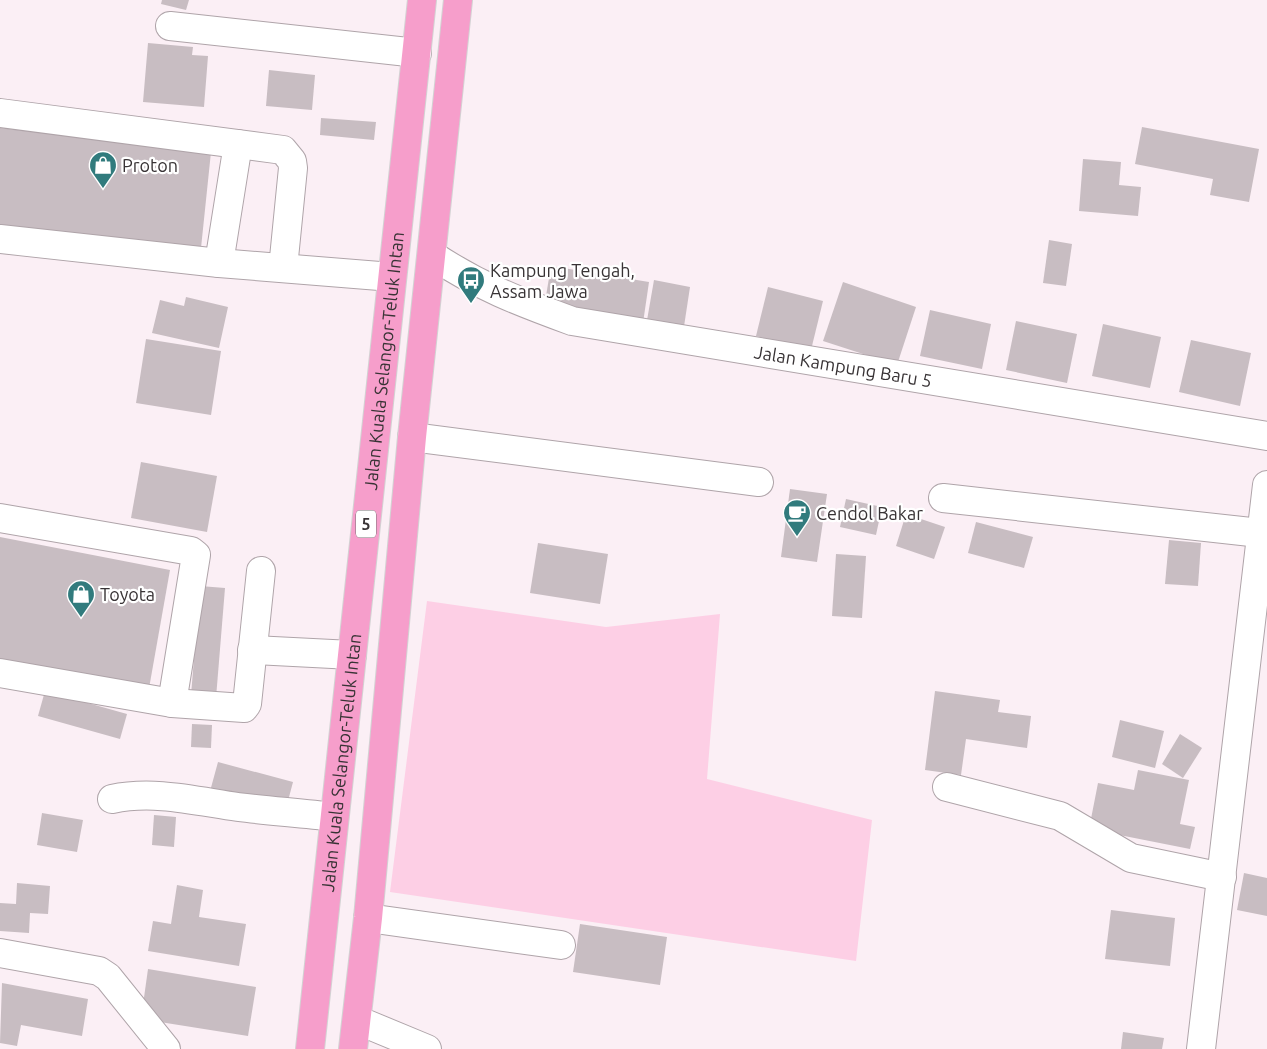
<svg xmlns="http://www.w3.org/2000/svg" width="1267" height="1049" font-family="Ubuntu,sans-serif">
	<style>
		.green { fill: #fdcfe5 }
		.building { fill: #c8bdc2 }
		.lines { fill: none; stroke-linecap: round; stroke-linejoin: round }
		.minor-casing { stroke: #afa4a9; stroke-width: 30 }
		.highway-casing { stroke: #d3d2d3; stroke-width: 30 }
		.minor { stroke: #fff; stroke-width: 28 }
		.highway { stroke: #f69ecb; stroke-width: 28 }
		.labels { text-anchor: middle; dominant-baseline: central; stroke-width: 4.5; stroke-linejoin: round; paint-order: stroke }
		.shield { fill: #fff; stroke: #747072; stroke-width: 1 }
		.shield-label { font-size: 16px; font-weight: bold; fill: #383335 }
		.poi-label { font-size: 18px; fill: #383335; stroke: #fff; text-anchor: start }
		.street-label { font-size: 18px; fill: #383335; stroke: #fff }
	</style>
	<rect width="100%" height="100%" fill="#fbeff5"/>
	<path class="green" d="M427,601L606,627L720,614L707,779L872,820L856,961L390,892Z"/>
	<g class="building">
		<path d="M162,0H189L186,10L161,4Z"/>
		<path d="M148,43L193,47L192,55L208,56L204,107L143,102Z"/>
		<path d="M269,70L315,75L312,110L266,106Z"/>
		<path d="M321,118L376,122L374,140L320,135Z"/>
		<path d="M1142,127L1259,149L1249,202L1210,195L1213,179L1135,164Z"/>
		<path d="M0,128L211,152L201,248L0,225Z"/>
		<path d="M1083,159L1121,162L1119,185L1141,187L1138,216L1079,211Z"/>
		<path d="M1049,240L1072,244L1066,286L1043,283Z"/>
		<path d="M551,266L649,282L643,323L544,308Z"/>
		<path d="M654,280L690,287L683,333L646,326Z"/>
		<path d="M843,282L916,307L897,365L823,341Z"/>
		<path d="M768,287L823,301L811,350L756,336Z"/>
		<path d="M186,297L228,307L219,348L152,333L160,300L184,306Z"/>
		<path d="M930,310L991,324L982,369L920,356Z"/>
		<path d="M1016,321L1077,334L1067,383L1006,370Z"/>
		<path d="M1103,324L1161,337L1150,388L1092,376Z"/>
		<path d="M146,339L221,351L211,415L136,403Z"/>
		<path d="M1191,340L1251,353L1240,406L1179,392Z"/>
		<path d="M141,462L217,476L207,532L131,518Z"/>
		<path d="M790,489L827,494L817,562L781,557Z"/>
		<path d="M846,499L882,507L876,535L840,527Z"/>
		<path d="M906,514L945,527L934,559L896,546Z"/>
		<path d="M976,522L1033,537L1024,568L968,553Z"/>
		<path d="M0,537L170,570L148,694L0,666Z"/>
		<path d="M1169,540L1201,543L1198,586L1165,584Z"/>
		<path d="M538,543L608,554L600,604L530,593Z"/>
		<path d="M836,554L866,556L862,618L832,616Z"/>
		<path d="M200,586L225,588L216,698L191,695Z"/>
		<path d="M45,691L127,714L120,739L38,716Z"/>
		<path d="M935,691L1000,700L998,712L1031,716L1027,748L966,739L961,775L925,770Z"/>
		<path d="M1120,720L1164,731L1155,768L1112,757Z"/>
		<path d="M192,724L212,725L211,748L191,747Z"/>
		<path d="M1180,734L1202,748L1183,778L1162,764Z"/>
		<path d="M218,762L293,782L284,816L209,795Z"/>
		<path d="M1138,770L1189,780L1180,824L1195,827L1190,849L1089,829L1098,783L1134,790Z"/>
		<path d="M42,813L83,820L77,852L37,845Z"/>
		<path d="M154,815L176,817L174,847L152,845Z"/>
		<path d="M1244,873L1267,878V916L1237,910Z"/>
		<path d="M17,883L50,886L48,914L30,913L29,933L0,931V903L16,904Z"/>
		<path d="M177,885L203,890L199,917L246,924L239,966L148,951L153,921L171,924Z"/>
		<path d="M1111,910L1175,918L1170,966L1105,959Z"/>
		<path d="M580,924L667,937L660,985L573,972Z"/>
		<path d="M148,969L256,987L248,1036L141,1019Z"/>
		<path d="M2,983L88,999L82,1036L21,1025L17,1046L0,1043Z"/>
		<path d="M1123,1032L1164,1038L1162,1049H1121Z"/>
	</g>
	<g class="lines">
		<g class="minor-casing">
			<g id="minor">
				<path d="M170,26L417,53"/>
				<path d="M0,113L283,150L292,161L293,168L283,268"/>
				<path d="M0,239L219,263L392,277"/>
				<path id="s1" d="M432,255C478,286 520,302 572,321L1267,436"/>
				<path d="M219,263L238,144"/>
				<path d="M412,437L759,482"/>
				<path d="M943,498L1260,533"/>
				<path d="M0,518L191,551L196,555L172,703"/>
				<path d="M252,650L352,655"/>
				<path d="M0,673L172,703L244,708L247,704L261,571"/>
				<path d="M947,787L1060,816L1131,858L1222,877"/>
				<path d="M112,799C154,790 196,801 238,807C270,811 302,813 334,817"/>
				<path d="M368,918L561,945"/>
				<path d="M0,953L99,971L108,977L166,1049"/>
				<path d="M357,1020L427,1049"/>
				<path d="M1201,1049L1267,485"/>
			</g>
		</g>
		<g class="highway-casing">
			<g id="highway">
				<path id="s2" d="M310,1049L422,0"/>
				<path d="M353,1049L368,918L412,437L458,0"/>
			</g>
		</g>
		<use href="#minor" class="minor"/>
		<use href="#highway" class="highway"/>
	</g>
	<defs>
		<g id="shop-pin" transform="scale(1.4375)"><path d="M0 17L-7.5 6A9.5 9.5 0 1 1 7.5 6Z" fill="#317b7d" stroke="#fff"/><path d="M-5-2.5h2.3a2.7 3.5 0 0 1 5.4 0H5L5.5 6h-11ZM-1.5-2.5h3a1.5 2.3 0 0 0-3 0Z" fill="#fff"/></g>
		<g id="bus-pin" transform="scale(1.4375)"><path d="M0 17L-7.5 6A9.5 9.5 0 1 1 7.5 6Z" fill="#317b7d" stroke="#fff"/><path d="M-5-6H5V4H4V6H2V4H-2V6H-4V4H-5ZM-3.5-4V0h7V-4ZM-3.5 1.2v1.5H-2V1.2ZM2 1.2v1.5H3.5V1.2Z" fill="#fff"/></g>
		<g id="cafe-pin" transform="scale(1.4375)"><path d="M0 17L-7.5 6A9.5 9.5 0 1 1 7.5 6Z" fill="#317b7d" stroke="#fff"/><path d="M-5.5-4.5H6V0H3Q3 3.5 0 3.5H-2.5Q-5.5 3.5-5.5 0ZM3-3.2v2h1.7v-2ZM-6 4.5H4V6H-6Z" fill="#fff"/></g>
	</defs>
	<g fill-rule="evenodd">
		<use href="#shop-pin" x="103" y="165"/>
		<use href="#bus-pin" x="471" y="280"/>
		<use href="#cafe-pin" x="797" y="513"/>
		<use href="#shop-pin" x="81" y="594"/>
	</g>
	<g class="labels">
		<rect class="shield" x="356" y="510.5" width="20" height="27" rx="4"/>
		<g class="shield-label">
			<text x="366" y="524">5</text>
		</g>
		<g class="poi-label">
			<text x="122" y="165">Proton</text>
			<text x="490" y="270">Kampung Tengah,<tspan x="490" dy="21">Assam Jawa</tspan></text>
			<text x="816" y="513">Cendol Bakar</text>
			<text x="100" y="594">Toyota</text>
		</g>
		<g class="street-label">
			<text stroke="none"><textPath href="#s2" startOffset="692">Jalan Kuala Selangor-Teluk Intan</textPath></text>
			<text stroke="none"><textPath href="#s1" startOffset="430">Jalan Kampung Baru 5</textPath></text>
			<text stroke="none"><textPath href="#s2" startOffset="288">Jalan Kuala Selangor-Teluk Intan</textPath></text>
		</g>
	</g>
</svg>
